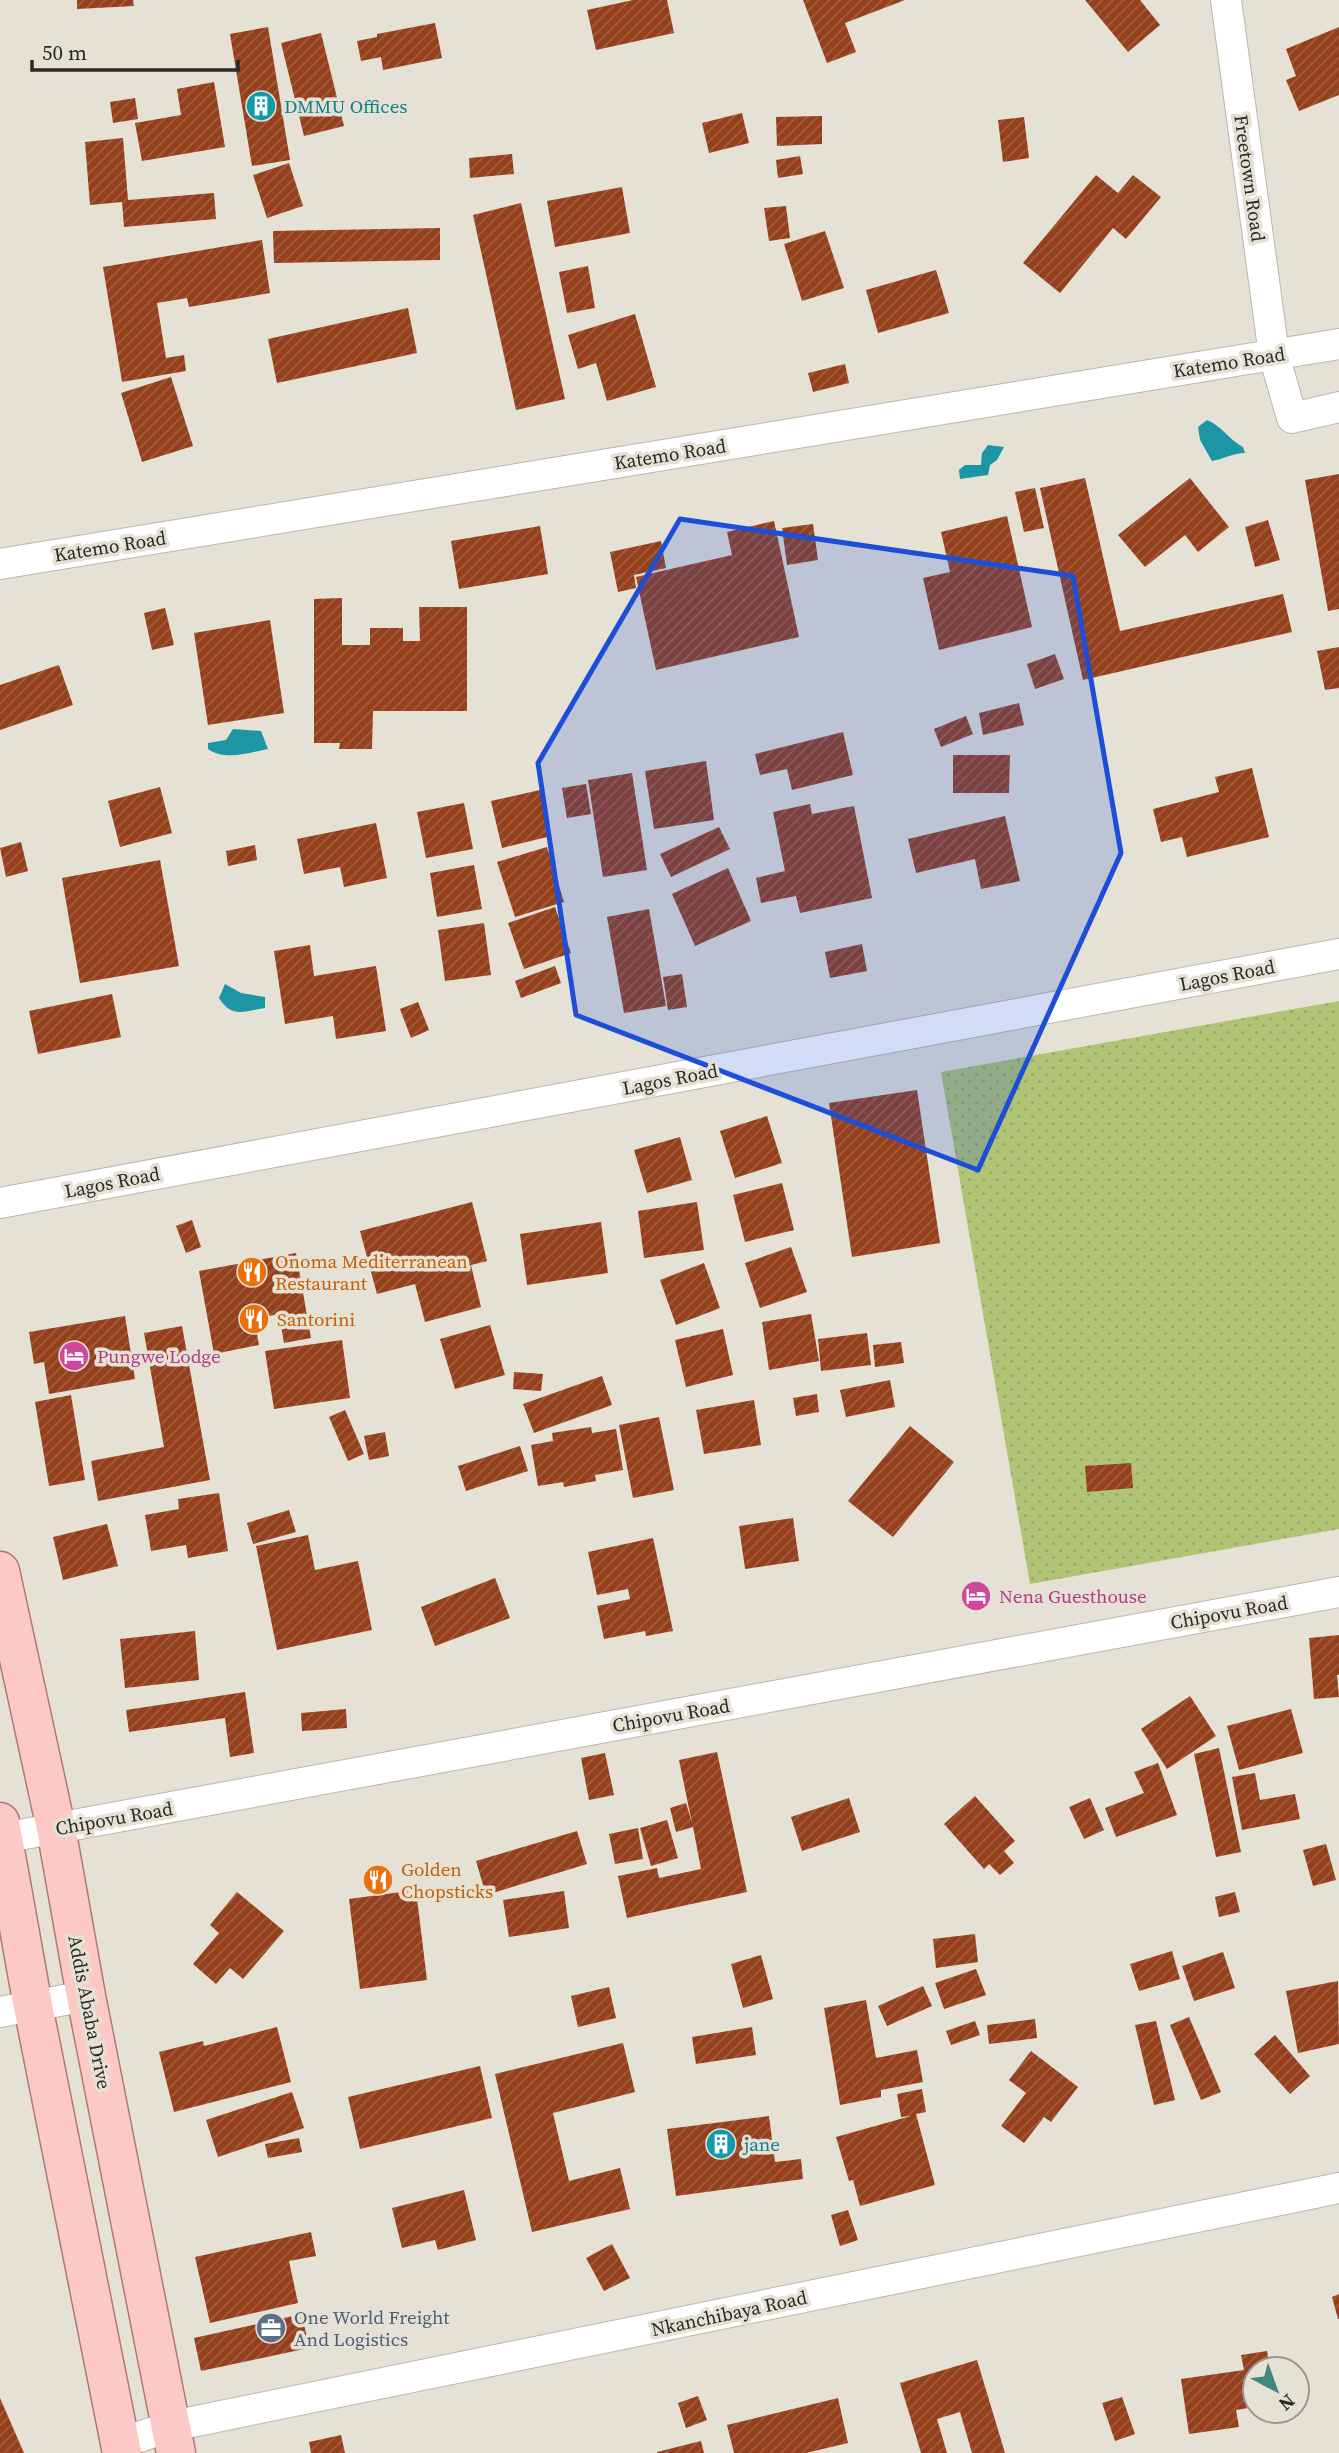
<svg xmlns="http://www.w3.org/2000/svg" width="1339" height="2453" font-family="'Source Serif 4',serif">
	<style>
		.grass { fill: url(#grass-dots) }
		.water { fill: #1c95a5 }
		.building { fill: url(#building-hatch) }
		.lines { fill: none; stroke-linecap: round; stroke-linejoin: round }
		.minor-casing { stroke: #bbb7ac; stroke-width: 32 }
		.major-casing { stroke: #b17974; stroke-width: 41 }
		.minor { stroke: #fff; stroke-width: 30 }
		.major { stroke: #fcc9c6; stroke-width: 38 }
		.marked { fill: #1d4ed8; fill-opacity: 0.2; stroke: #1d4ed8; stroke-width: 5; stroke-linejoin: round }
		.labels { text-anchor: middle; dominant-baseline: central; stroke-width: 7; stroke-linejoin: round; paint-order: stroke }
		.culture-label { font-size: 19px; fill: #0d838f; stroke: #e5e1d5; text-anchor: start }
		.street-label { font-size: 19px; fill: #292823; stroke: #e5e1d5 }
		.food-label { font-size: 19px; fill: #c56008; stroke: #e5e1d5; text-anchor: start }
		.hotel-label { font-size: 19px; fill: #b23c85; stroke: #e5e1d5; text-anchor: start }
		.service-label { font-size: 19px; fill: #4e5e75; stroke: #e5e1d5; text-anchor: start }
	</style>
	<defs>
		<pattern id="grass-dots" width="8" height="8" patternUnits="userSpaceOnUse" patternTransform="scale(1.75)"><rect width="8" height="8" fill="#b1c475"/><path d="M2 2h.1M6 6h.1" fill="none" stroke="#98a865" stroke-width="1.8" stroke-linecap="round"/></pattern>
		<pattern id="building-hatch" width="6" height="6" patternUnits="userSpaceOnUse" patternTransform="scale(1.75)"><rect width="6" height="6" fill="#953f1b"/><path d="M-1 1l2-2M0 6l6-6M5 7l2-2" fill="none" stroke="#a05f44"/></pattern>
	</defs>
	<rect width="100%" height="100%" fill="#e5e1d5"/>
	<path class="grass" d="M1339,1001V1529L1030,1584L941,1072Z"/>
	<g class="water">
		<path d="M1207,420C1222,426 1228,439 1243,447L1245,453C1233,453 1224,459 1212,461L1200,440L1198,427Z"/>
		<path d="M988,445L1004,447L997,460L990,465L988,475L960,479L959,470L965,465H981L982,453Z"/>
		<path d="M233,729L261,731L268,749C248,753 225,761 208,749V743L226,740Z"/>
		<path d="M225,984L241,993L265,997V1008C244,1011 232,1019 219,998Z"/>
	</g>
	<g class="building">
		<path d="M77,0H133L134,6L77,9Z"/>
		<path d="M633,0H667L674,33L596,50L587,10Z"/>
		<path d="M803,0H905L845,23L856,52L827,63Z"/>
		<path d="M1085,0H1140L1160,25L1128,52Z"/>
		<path d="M435,23L442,58L383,70L381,57L361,61L357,41L377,37V34Z"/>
		<path d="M268,27L290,160L252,166L230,34Z"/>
		<path d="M1339,27V95L1299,111L1286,80L1296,76L1286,49Z"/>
		<path d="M321,33L344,126L304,136L281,43Z"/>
		<path d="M214,82L225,147L142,161L135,123L181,115L177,89Z"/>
		<path d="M135,98L138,119L113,123L110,102Z"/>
		<path d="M742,113L749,143L709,153L702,123Z"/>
		<path d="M822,116V144L777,146L776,117Z"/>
		<path d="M1024,117L1029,158L1003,162L998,120Z"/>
		<path d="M123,138L128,200L214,193L216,219L124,227L122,202L90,205L85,142Z"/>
		<path d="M512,154L514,174L470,178L469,158Z"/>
		<path d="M800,156L803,174L778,178L776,160Z"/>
		<path d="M289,163L303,206L267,218L253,175Z"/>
		<path d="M1096,175L1118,193L1133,175L1161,197L1126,239L1113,228L1060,293L1023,263Z"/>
		<path d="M622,187L630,233L555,247L547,201Z"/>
		<path d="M521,203L565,399L516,410L473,215Z"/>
		<path d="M786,206L790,238L769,241L764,208Z"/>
		<path d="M440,228V260L274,263L273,231Z"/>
		<path d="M825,231L844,288L802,301L784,244Z"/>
		<path d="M262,240L270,293L189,307L187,298L157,303L166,358L184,355L186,371L122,382L103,267Z"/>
		<path d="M588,266L595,308L567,313L559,272Z"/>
		<path d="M936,270L949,313L878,333L866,290Z"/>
		<path d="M408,308L417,353L277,383L268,339Z"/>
		<path d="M635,314L656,387L607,401L596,363L578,369L568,335Z"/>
		<path d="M845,364L849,383L813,392L808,373Z"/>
		<path d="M171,377L193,446L142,462L121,393Z"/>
		<path d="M1339,474V609L1328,611L1305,480Z"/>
		<path d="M1085,478L1120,631L1283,594L1292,632L1083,680L1040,488Z"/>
		<path d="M1190,478L1229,527L1198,552L1185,535L1145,567L1118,535Z"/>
		<path d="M1035,488L1044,528L1024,532L1015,492Z"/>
		<path d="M1007,516L1032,627L939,650L923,578L950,572L941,532Z"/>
		<path d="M1268,520L1280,560L1255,567L1245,527Z"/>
		<path d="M774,521L799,637L656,670L636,577L732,555L727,532Z"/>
		<path d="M813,524L818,560L787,565L782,528Z"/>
		<path d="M540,526L548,574L459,589L451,541Z"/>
		<path d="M661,541L666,568L634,575L636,588L618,592L610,552Z"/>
		<path d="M342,598V645H370V628H403V641H420L419,607H467V711H373L372,749H339L340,743H314V599Z"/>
		<path d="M165,608L174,645L152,650L144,613Z"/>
		<path d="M270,620L284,713L208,725L194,633Z"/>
		<path d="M1339,647V688L1325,690L1317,651Z"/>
		<path d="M1055,654L1064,679L1035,689L1027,664Z"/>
		<path d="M59,665L73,705L0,730V685Z"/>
		<path d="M1019,703L1024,725L983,735L979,713Z"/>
		<path d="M966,716L973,734L941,747L934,729Z"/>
		<path d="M843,732L853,775L792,790L787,769L760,775L755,754Z"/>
		<path d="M953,755H1010L1009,793H953Z"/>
		<path d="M706,761L714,820L654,829L645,771Z"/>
		<path d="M1252,768L1269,837L1187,857L1182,837L1161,842L1153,809L1219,792L1215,777Z"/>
		<path d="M632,773L647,870L603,877L588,780Z"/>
		<path d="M586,784L591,814L567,818L562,788Z"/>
		<path d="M160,787L172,833L120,847L108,801Z"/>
		<path d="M540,790L551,836L502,848L491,801Z"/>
		<path d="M464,803L473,849L426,858L417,812Z"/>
		<path d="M810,804L812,814L854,806L872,898L800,913L796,896L761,903L756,878L785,871L773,812Z"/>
		<path d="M1005,816L1020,881L981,889L975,859L916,873L908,839Z"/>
		<path d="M376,823L387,878L344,887L340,867L304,874L297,839Z"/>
		<path d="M719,827L730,849L671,877L660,854Z"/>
		<path d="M21,842L28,871L6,877L0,848Z"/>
		<path d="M255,845L257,860L228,866L226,851Z"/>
		<path d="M547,847L564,902L515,917L497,862Z"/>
		<path d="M160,860L179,966L80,983L62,878Z"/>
		<path d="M474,865L482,909L437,917L430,873Z"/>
		<path d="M728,868L751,921L695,946L672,894Z"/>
		<path d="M555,907L571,953L524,969L508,923Z"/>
		<path d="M649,909L666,1006L624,1013L607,917Z"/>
		<path d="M484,923L491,975L445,981L438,930Z"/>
		<path d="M862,944L867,971L830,978L825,952Z"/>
		<path d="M310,945L314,976L376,966L386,1031L336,1039L333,1016L285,1024L274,951Z"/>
		<path d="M555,966L561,983L521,998L515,981Z"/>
		<path d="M682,974L687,1007L668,1010L663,977Z"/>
		<path d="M112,994L121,1037L38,1054L29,1011Z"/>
		<path d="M418,1002L429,1030L411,1038L400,1009Z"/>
		<path d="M917,1090L940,1243L852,1257L829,1103Z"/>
		<path d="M767,1116L782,1163L735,1178L720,1131Z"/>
		<path d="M680,1137L692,1180L647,1193L634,1150Z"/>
		<path d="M782,1183L794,1230L745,1242L733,1195Z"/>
		<path d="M472,1202L487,1261L471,1265L481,1307L425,1322L415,1284L377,1294L360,1231Z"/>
		<path d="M697,1202L704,1250L644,1258L638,1211Z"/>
		<path d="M192,1220L201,1247L186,1253L176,1226Z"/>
		<path d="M601,1222L608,1273L527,1285L520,1234Z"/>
		<path d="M791,1247L807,1292L760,1308L745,1263Z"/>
		<path d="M296,1253L311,1338L284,1343L279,1314L254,1319L259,1345L214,1354L199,1271Z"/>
		<path d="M704,1263L720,1308L676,1325L660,1280Z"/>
		<path d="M811,1314L819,1361L769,1370L762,1322Z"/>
		<path d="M125,1316L135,1379L49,1394L44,1362L34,1364L29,1332Z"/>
		<path d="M490,1325L505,1375L455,1389L440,1339Z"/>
		<path d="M182,1326L210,1480L98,1501L91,1461L164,1447L144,1333Z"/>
		<path d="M723,1329L733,1375L686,1387L675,1340Z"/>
		<path d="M867,1333L871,1365L821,1371L818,1339Z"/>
		<path d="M342,1340L350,1398L274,1409L265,1351Z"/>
		<path d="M901,1342L904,1363L875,1367L873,1345Z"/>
		<path d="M514,1372L543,1374L541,1391L513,1389Z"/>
		<path d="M602,1376L612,1405L534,1433L523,1404Z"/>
		<path d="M890,1380L895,1407L846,1417L840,1390Z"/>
		<path d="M817,1394L819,1412L796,1416L793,1398Z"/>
		<path d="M71,1395L85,1480L49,1486L35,1402Z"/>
		<path d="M754,1400L761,1445L704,1454L696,1410Z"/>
		<path d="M345,1410L364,1454L348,1461L329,1417Z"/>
		<path d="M659,1417L674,1490L633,1498L619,1425Z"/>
		<path d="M910,1426L954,1462L893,1537L848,1501Z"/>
		<path d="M591,1427L592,1433L616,1429L623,1470L595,1475L596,1481L564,1487L563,1482L538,1486L531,1445L553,1441L552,1433Z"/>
		<path d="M385,1432L389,1456L369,1460L364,1436Z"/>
		<path d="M520,1446L528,1471L466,1491L458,1466Z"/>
		<path d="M1131,1463L1133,1488L1087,1492L1085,1466Z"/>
		<path d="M219,1493L228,1551L188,1558L186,1545L151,1551L145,1515L179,1509L178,1499Z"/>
		<path d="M289,1510L296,1532L253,1544L247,1523Z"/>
		<path d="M793,1518L799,1561L745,1569L739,1526Z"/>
		<path d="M107,1524L118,1566L63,1580L53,1537Z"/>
		<path d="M308,1535L315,1570L358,1561L372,1630L277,1650L256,1546Z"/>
		<path d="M653,1538L673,1631L646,1636L645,1631L604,1639L597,1606L630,1599L628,1589L597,1595L588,1552Z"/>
		<path d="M495,1578L510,1618L435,1646L421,1607Z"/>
		<path d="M195,1631L199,1680L125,1688L120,1639Z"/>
		<path d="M1339,1635V1675H1337L1339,1697L1314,1699L1309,1638Z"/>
		<path d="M245,1692L254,1753L230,1757L225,1718L129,1732L126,1710Z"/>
		<path d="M1190,1696L1216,1736L1167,1769L1141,1729Z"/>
		<path d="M346,1709L347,1728L302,1731L301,1713Z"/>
		<path d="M1291,1709L1303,1753L1239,1770L1227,1726Z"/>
		<path d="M1219,1748L1241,1852L1216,1857L1194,1754Z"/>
		<path d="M717,1752L747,1892L627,1918L618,1876L657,1868L659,1878L701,1869L693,1827L676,1832L670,1808L686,1803L692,1823L679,1760Z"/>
		<path d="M605,1753L614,1795L589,1800L581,1758Z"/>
		<path d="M1158,1763L1177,1815L1116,1837L1105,1808L1144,1793L1134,1772Z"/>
		<path d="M1255,1773L1260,1800L1295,1794L1300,1819L1242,1830L1232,1777Z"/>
		<path d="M975,1796L1015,1841L1004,1851L1014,1863L1000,1875L989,1864L984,1869L944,1824Z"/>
		<path d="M849,1798L860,1832L802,1851L791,1817Z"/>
		<path d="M1090,1798L1104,1830L1084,1839L1069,1807Z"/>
		<path d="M667,1820L678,1858L651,1866L640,1828Z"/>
		<path d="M638,1828L643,1859L615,1864L609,1834Z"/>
		<path d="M577,1831L587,1864L486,1895L476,1861Z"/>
		<path d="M1326,1844L1336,1880L1313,1886L1303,1850Z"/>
		<path d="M416,1890L427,1980L360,1989L349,1899Z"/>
		<path d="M564,1891L569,1928L509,1937L503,1900Z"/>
		<path d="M237,1892L284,1931L243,1979L230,1968L216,1984L193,1964L219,1933L210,1925Z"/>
		<path d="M1235,1892L1240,1912L1219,1917L1215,1897Z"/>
		<path d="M975,1934L978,1962L936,1968L933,1939Z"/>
		<path d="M1172,1951L1180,1979L1139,1991L1130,1964Z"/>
		<path d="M1223,1952L1235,1988L1194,2001L1182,1966Z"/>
		<path d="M761,1955L773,1999L743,2008L731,1964Z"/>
		<path d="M976,1969L986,1995L944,2009L935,1983Z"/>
		<path d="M1338,1981L1339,2044L1298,2053L1286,1991Z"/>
		<path d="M923,1986L932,2006L887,2026L878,2006Z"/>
		<path d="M609,1987L616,2018L578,2027L571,1996Z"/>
		<path d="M866,2000L876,2058L917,2050L923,2082L881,2090V2097L840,2105L824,2008Z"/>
		<path d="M1189,2017L1221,2092L1201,2100L1170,2025Z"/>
		<path d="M1035,2019L1037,2038L989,2044L987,2025Z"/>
		<path d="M975,2021L980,2035L951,2045L946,2031Z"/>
		<path d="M1156,2021L1175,2100L1154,2105L1135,2025Z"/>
		<path d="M277,2027L291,2082L174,2112L159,2052L203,2041L204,2046Z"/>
		<path d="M752,2027L756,2055L696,2064L692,2037Z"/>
		<path d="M1275,2035L1310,2076L1290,2094L1254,2054Z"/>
		<path d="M623,2043L635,2092L553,2113L569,2181L620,2168L630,2209L532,2232L495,2074Z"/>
		<path d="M1031,2051L1078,2087L1051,2122L1044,2117L1024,2143L1001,2126L1026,2093L1009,2080Z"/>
		<path d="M480,2066L492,2118L360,2149L348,2097Z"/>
		<path d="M922,2089L926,2112L916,2114L935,2185L860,2206L853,2180L849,2181L836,2137L911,2116L901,2117L897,2094Z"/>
		<path d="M292,2092L304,2128L218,2157L206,2120Z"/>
		<path d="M769,2116L775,2162L801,2159L803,2179L676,2196L667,2129Z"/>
		<path d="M299,2138L302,2152L268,2158L265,2144Z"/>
		<path d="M464,2190L476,2240L438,2250L435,2240L402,2248L392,2208Z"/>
		<path d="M848,2210L858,2240L840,2246L831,2215Z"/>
		<path d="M311,2232L316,2256L289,2261L298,2303L210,2323L195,2257Z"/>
		<path d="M612,2244L630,2278L604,2291L586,2258Z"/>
		<path d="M1339,2294V2319H1338L1332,2297Z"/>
		<path d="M302,2314L309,2348L201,2371L194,2338Z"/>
		<path d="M1267,2351L1270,2369H1255V2407L1236,2410L1239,2427L1189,2434L1181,2379L1244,2370L1241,2355Z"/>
		<path d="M977,2360L1005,2453H972L960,2412L937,2419L947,2453H921L900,2383Z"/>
		<path d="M698,2396L707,2420L686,2428L678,2403Z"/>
		<path d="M1122,2397L1135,2434L1115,2441L1102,2403Z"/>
		<path d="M0,2398L24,2453H0Z"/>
		<path d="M838,2398L848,2443L806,2453H734L727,2425Z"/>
		<path d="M341,2435L345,2453H311L309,2442Z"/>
		<path d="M701,2441L704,2453H657V2452Z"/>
	</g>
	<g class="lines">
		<g class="minor-casing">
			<g id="minor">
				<path d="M1226,0L1274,355L1292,418L1339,407"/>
				<path d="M0,564L1339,344"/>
				<path d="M0,1203L1339,954"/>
				<path d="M3,1838L1339,1592"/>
				<path d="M0,2012L86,1996"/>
				<path d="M121,2443L172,2426L1339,2188"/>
			</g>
		</g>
		<g class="major-casing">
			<g id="major">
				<path d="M0,1571L56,1828L86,1996L176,2453"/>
				<path d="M0,1822L33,2006L122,2453"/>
			</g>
		</g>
		<use href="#minor" class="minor"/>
		<use href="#major" class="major"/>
	</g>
	<path class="marked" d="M680,519L1073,576L1121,853L978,1170L576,1015L538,763Z"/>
	<defs>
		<g id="building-disc" transform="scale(1.575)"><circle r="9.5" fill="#0f9aa8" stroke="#e5e1d5"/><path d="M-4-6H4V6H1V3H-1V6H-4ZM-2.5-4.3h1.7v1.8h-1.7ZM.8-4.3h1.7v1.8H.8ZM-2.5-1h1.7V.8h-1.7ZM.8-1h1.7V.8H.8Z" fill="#fff"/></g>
		<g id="restaurant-disc" transform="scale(1.575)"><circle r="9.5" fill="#e8710a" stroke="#e5e1d5"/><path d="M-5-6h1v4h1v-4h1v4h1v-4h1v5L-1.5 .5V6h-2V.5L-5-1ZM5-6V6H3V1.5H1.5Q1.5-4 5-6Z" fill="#fff"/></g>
		<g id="hotel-disc" transform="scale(1.575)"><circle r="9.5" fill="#d1479c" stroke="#e5e1d5"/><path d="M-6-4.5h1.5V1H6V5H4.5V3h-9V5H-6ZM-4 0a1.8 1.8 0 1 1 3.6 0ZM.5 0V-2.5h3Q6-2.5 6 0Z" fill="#fff"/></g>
		<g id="office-disc" transform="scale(1.575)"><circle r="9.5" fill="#5c6f8a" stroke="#e5e1d5"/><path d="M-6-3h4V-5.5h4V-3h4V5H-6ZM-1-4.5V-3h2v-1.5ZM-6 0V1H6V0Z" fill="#fff"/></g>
	</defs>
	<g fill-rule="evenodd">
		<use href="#building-disc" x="261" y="106"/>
		<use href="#restaurant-disc" x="252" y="1272"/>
		<use href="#restaurant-disc" x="254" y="1319"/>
		<use href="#hotel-disc" x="74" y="1356"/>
		<use href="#hotel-disc" x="976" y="1596"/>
		<use href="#restaurant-disc" x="378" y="1880"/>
		<use href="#building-disc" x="721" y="2144"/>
		<use href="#office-disc" x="271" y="2328"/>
	</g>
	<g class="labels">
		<g class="culture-label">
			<text x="284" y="106">DMMU Offices</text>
			<text x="744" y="2144">jane</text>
		</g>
		<g class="street-label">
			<text transform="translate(1250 178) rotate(82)">Freetown Road</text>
			<text transform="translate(1229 362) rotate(-9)">Katemo Road</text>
			<text transform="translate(670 454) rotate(-9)">Katemo Road</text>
			<text transform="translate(110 546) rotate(-9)">Katemo Road</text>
			<text transform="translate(1227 975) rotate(-11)">Lagos Road</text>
			<text transform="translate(670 1079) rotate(-11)">Lagos Road</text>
			<text transform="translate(112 1182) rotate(-11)">Lagos Road</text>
			<text transform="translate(1229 1612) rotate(-10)">Chipovu Road</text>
			<text transform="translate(671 1715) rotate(-10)">Chipovu Road</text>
			<text transform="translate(114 1818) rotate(-10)">Chipovu Road</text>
			<text transform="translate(90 2012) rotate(79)">Addis Ababa Drive</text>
			<text transform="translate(729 2313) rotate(-12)">Nkanchibaya Road</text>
		</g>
		<g class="food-label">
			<text x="275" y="1261">Onoma Mediterranean<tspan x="275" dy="22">Restaurant</tspan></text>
			<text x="277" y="1319">Santorini</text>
			<text x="401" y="1869">Golden<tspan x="401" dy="22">Chopsticks</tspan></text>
		</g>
		<g class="hotel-label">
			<text x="97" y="1356">Pungwe Lodge</text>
			<text x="999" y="1596">Nena Guesthouse</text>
		</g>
		<g class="service-label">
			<text x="294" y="2317">One World Freight<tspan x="294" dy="22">And Logistics</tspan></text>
		</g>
	</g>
	<g transform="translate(1276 2390) rotate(139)"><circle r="33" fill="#e5e1d5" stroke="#9a978e" stroke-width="2"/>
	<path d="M0-5L12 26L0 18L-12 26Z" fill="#408781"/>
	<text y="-10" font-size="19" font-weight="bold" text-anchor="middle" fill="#292823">N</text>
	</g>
	<path d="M32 60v10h206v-10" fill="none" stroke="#292823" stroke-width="3.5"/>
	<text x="42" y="60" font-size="21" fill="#292823" stroke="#e5e1d5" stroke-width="5" paint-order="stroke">50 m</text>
</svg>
